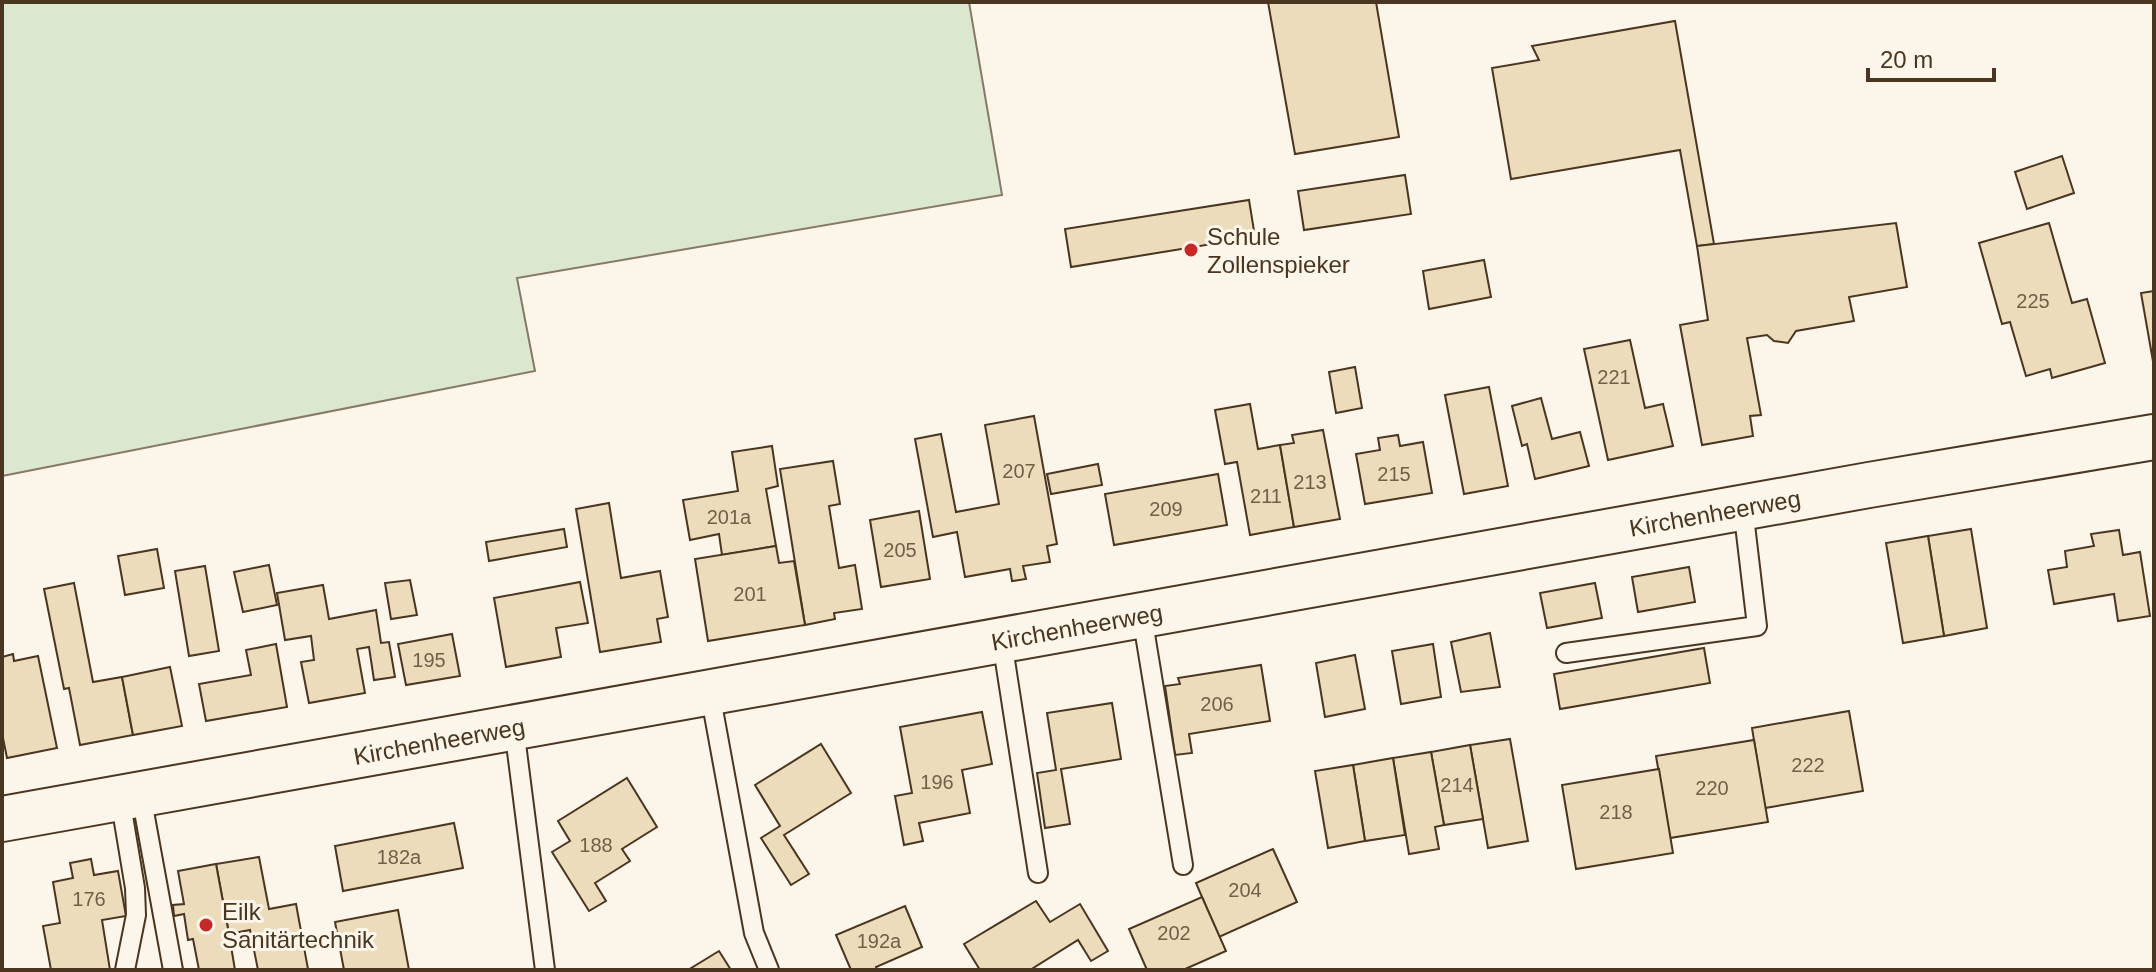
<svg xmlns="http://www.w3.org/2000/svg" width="2156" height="972" font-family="Helvetica,sans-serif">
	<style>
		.green { fill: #dce7d0; stroke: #887966; stroke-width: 2 }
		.building { fill: #ecdcbc; stroke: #4a3520; stroke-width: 2 }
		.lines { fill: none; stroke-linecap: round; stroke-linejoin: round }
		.lane-casing { stroke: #4a3520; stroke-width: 22 }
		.secondary-casing { stroke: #4a3520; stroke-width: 48 }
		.lane { stroke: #fbf6e9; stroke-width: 18 }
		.secondary { stroke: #fbf6e9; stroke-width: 44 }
		.poi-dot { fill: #c62828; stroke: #fbf6e9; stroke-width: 3 }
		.labels { text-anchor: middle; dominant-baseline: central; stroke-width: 6; stroke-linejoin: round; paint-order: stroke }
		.number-label { font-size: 20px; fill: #725f47 }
		.poi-label { font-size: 24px; fill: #4a3520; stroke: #fbf6e9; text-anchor: start }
		.street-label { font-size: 24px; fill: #4a3520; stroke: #fbf6e9 }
	</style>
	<rect width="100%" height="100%" fill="#fbf6e9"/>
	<path class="green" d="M2,2H969L1002,195L517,278L535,371L2,476Z"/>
	<g class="building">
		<path d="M1268,2H1376L1399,137L1295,154Z"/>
		<path d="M1675,21L1714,244L1697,246L1680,150L1511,179L1492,68L1539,60L1532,46Z"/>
		<path d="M2062,156L2074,193L2027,209L2015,172Z"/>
		<path d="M1405,175L1411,214L1304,230L1298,191Z"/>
		<path d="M1249,200L1255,237L1071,267L1065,229Z"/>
		<path d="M1896,223L1907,287L1849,297L1854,321L1796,331L1788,343L1774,341L1767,335L1747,338L1761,415L1750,416L1753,436L1702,445L1680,325L1708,320L1697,246Z"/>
		<path d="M2049,223L2072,303L2087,299L2105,363L2052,378L2050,369L2026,376L2010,322L2002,324L1979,243Z"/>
		<path d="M1484,260L1491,297L1429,309L1423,271Z"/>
		<path d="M2154,291V367L2141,293Z"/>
		<path d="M1630,340L1645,408L1663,404L1673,446L1608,460L1584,349Z"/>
		<path d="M1355,367L1362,408L1336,413L1329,372Z"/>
		<path d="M1489,387L1508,486L1464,494L1445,395Z"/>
		<path d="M1541,398L1552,439L1580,432L1589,466L1535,479L1527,444L1522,446L1512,406Z"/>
		<path d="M1250,404L1258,449L1280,445L1294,527L1250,535L1237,462L1225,464L1215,410Z"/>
		<path d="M1034,416L1057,544L1047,546L1050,562L1023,566L1026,579L1012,581L1010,569L965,577L957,532L933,537L915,439L941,434L956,512L999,504L985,425Z"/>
		<path d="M1323,430L1340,519L1294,527L1280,445L1294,443L1292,435Z"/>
		<path d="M1398,435L1400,446L1423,442L1432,493L1365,504L1356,454L1380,450L1378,438Z"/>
		<path d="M772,446L778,486L766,489L776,546L722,555L719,534L690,540L683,500L738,491L732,452Z"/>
		<path d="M833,461L840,504L829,506L839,568L855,565L862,609L834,613L835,619L805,625L780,469Z"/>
		<path d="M1098,464L1102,485L1051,494L1047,474Z"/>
		<path d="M1218,474L1227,525L1114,545L1105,494Z"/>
		<path d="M609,503L621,578L660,571L668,617L657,619L661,642L600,652L576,509Z"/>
		<path d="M919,511L930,579L881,587L870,520Z"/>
		<path d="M564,529L567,547L489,561L486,542Z"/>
		<path d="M1971,529L1987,628L1944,636L1928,536Z"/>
		<path d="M2119,530L2123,555L2140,552L2150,616L2118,621L2114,594L2054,604L2048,570L2067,567L2065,551L2094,546L2091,534Z"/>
		<path d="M1928,536L1944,636L1903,643L1886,543Z"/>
		<path d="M776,546L779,563L794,561L805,625L708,641L695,559Z"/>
		<path d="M157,549L164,588L125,595L118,556Z"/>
		<path d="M269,565L277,605L243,612L234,572Z"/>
		<path d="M205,566L219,651L189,656L175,571Z"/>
		<path d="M1689,567L1695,602L1638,612L1632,577Z"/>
		<path d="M410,580L417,615L391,619L385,583Z"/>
		<path d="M580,582L588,623L556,628L561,657L506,667L494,598Z"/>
		<path d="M74,583L93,682L122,677L133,735L80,745L69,688L64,689L44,589Z"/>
		<path d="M1595,583L1602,618L1547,628L1540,593Z"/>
		<path d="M323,585L329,619L376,610L381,643L389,642L395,677L374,680L369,647L357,649L365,693L309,703L301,662L314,660L311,636L285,640L277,593Z"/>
		<path d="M1490,633L1500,687L1461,692L1451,642Z"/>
		<path d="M452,634L460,676L406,685L398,644Z"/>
		<path d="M276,644L287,707L206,721L199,684L251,675L246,650Z"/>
		<path d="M1433,644L1441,697L1401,704L1392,651Z"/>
		<path d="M1704,648L1710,683L1560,709L1554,674Z"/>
		<path d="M13,654L14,661L38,656L57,748L7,758L2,733V657Z"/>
		<path d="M1355,655L1365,709L1325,717L1316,663Z"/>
		<path d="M1261,665L1270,721L1189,734L1192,753L1175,755L1165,686L1180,684L1178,678Z"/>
		<path d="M170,667L182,726L133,735L122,677Z"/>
		<path d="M1112,703L1121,759L1061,769L1070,824L1045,828L1037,773L1056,770L1047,713Z"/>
		<path d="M1849,711L1863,791L1765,808L1752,728Z"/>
		<path d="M982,712L992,764L962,770L970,813L919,823L923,841L904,845L895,796L912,793L900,727Z"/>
		<path d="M1510,739L1528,841L1488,848L1470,745Z"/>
		<path d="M1754,740L1768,822L1670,838L1656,756Z"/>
		<path d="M821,744L851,793L784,835L809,874L791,885L761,838L780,826L755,785Z"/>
		<path d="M1470,745L1483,819L1444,825L1431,752Z"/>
		<path d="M1431,752L1444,825L1435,827L1439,849L1409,854L1393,758Z"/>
		<path d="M1393,758L1405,835L1365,841L1353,765Z"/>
		<path d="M1353,765L1365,841L1328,848L1315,771Z"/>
		<path d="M1659,769L1673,853L1576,869L1562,785Z"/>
		<path d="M627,778L657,827L622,849L630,861L595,883L606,901L589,911L552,852L570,841L558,821Z"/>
		<path d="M454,823L463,868L343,891L335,846Z"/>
		<path d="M1273,849L1297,902L1219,937L1196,883Z"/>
		<path d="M259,857L269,909L296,904L308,969L258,970L250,930L229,934L216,864Z"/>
		<path d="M91,859L94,875L118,871L126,916L102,920L110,970H51L43,926L60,923L53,882L73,878L70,863Z"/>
		<path d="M216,864L229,934L235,970H199L193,939L188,940L184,914L174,916L173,905L184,904L178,871Z"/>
		<path d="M1202,897L1226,951L1183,970H1147L1129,929Z"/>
		<path d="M1036,901L1050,922L1080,904L1108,951L1091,961L1078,940L1030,970H980L964,944Z"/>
		<path d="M905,906L922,947L876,967L877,970H851L836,935Z"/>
		<path d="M398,910L409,970H344L335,922Z"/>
		<path d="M719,951L731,970H688Z"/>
	</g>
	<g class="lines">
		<g class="lane-casing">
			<g id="lane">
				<path d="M1142,616L1183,865"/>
				<path d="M1002,641L1038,873"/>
				<path d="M1566,653L1757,626L1743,508"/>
				<path d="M710,693L754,933L769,970"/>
				<path d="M514,728L545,970"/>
				<path d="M141,795L173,970"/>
				<path d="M120,798L135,888L136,915L125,970"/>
			</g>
		</g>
		<g class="secondary-casing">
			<g id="secondary">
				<path id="s1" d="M2,819L1869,485L2154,437"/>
			</g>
		</g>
		<use href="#lane" class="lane"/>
		<use href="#secondary" class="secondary"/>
	</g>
	<g class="poi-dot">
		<circle cx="1191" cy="250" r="8"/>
		<circle cx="206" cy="925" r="8"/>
	</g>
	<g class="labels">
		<g class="number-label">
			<text x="2033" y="301">225</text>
			<text x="1614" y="377">221</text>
			<text x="1019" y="471">207</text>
			<text x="1394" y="474">215</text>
			<text x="1310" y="482">213</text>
			<text x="1266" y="496">211</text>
			<text x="1166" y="509">209</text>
			<text x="729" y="517">201a</text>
			<text x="900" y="550">205</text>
			<text x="750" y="594">201</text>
			<text x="429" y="660">195</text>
			<text x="1217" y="704">206</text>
			<text x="1808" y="765">222</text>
			<text x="937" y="782">196</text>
			<text x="1457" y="785">214</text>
			<text x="1712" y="788">220</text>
			<text x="1616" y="812">218</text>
			<text x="596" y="845">188</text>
			<text x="399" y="857">182a</text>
			<text x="1245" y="890">204</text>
			<text x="89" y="899">176</text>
			<text x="1174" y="933">202</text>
			<text x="879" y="941">192a</text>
		</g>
		<g class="poi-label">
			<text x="1207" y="236">Schule<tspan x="1207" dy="28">Zollenspieker</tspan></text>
			<text x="222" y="911">Eilk<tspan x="222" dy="28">Sanitärtechnik</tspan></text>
		</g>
		<g class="street-label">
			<text stroke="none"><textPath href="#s1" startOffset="1740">Kirchenheerweg</textPath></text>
			<text stroke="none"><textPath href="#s1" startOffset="1092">Kirchenheerweg</textPath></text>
			<text stroke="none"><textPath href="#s1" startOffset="444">Kirchenheerweg</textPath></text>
		</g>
	</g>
	<rect width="2156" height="972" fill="none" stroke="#4a3520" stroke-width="8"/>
	<path d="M1868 68v12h126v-12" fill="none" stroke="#4a3520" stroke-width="4"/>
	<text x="1880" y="68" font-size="24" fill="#4a3520" stroke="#fbf6e9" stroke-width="6" paint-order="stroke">20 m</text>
</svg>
